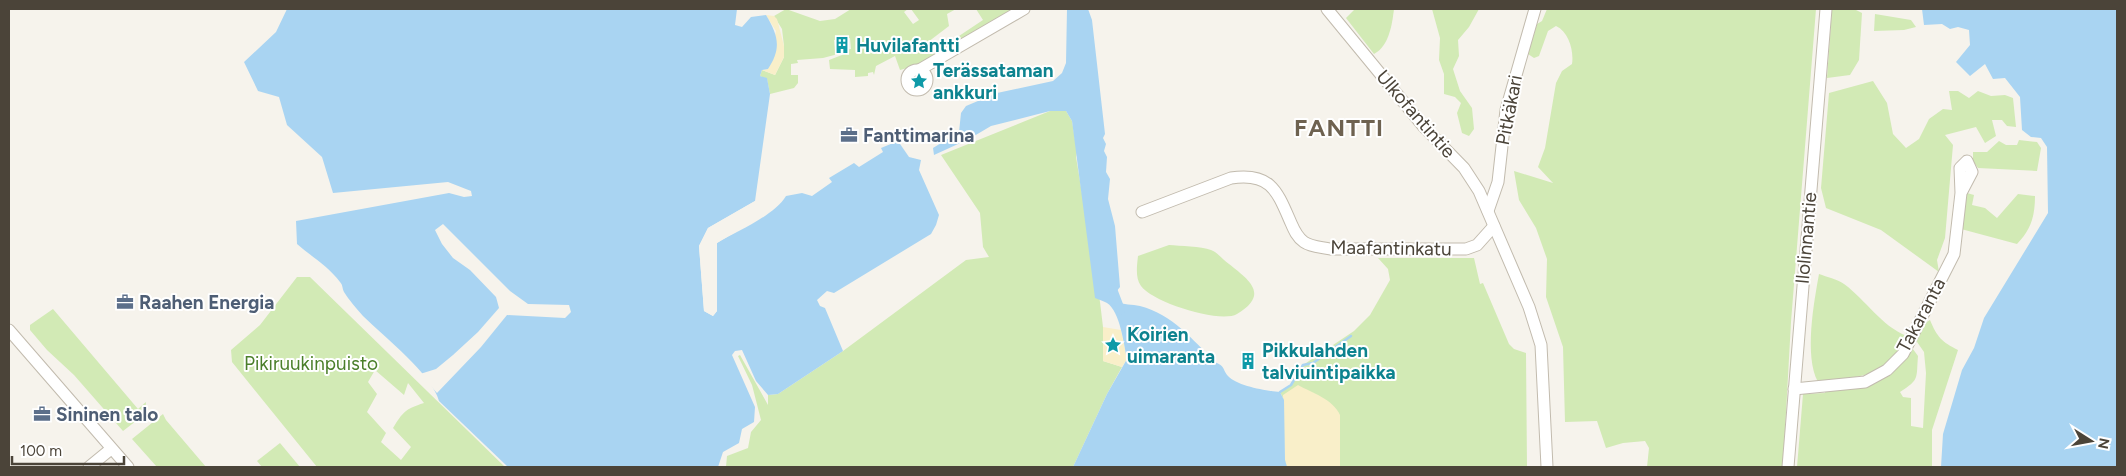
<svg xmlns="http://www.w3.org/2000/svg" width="2126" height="476" font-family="Figtree,sans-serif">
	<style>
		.green { fill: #d2eab5; fill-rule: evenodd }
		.sand { fill: #f9efc9 }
		.water { fill: #a9d4f2 }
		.pier { fill: #f6f3ec }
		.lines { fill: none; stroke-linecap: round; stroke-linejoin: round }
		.stream { stroke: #a9d4f2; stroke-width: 2.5 }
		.canal { stroke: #a9d4f2; stroke-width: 8 }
		.minor-casing { stroke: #c2bbae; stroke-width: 13 }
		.minor { stroke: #fff; stroke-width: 11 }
		.labels { text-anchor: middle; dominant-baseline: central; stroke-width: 4; stroke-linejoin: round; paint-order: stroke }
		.culture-label { font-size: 19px; font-weight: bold; fill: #0d838f; stroke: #fff; text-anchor: start }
		.street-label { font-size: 19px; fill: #4b4439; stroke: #fff }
		.service-label { font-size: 19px; font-weight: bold; fill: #4e5e75; stroke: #fff; text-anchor: start }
		.park-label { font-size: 19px; fill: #4a7f2a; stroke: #fff }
		.district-label { font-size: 24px; font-weight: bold; letter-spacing: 1px; fill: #6e6250; stroke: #fff }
	</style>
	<rect width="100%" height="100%" fill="#f6f3ec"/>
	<g class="green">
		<path d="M786,9L820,21L835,19L851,9H908L904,12L913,24L919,20L911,9H956L947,14L949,26L928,42L935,53L922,64L900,70L895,56L876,66L874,75L873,72L868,73V76L855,77V70L830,69L829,60L842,55V50L851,49L850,38L834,40L835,51H837L838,54L823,58L797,60L798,63L791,64V75H798V83L794,88L770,94L767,79L760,76L762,70L775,75L784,57V46L782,29L774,16Z"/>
		<path d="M976,9H1010V12L963,40L959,36L983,20Z"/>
		<path d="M1355,9H1394C1392,25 1389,46 1374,54L1346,18Z"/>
		<path d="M1432,9H1479L1469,27L1458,40L1459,56L1453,69L1460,91L1472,108L1474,129L1469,136L1462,133L1457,113L1461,103L1455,97L1444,94V74L1439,60L1440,38Z"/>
		<path d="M1547,9H1816L1791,322L1783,467H1647L1649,448L1645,441L1623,443L1606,448L1597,421L1565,422L1563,347L1546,297L1547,259L1536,228L1519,200L1514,171L1553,183L1538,167L1545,148L1556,83L1562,71L1572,64C1574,51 1569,32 1556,26L1548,31L1539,56L1534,58L1528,54L1537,24L1542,21Z"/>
		<path d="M1832,9H1854L1862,13L1859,60L1850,75L1827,78Z"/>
		<path d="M1875,14L1911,20L1916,27L1904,30L1874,31Z"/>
		<path d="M1873,81L1887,103L1893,134L1906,148L1919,139L1929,119L1943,109L1952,110L1949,91H1958L1969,98L1978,91L1991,96L2005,95L2013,98L2016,127L2007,126L2002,120H1992L1996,136L1985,143L1976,127L1945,135L1953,145L1945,238L1937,260L1939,272L1881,230L1826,208L1821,188L1829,93Z"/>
		<path d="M1050,111H1066L1072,121L1077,152L1076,157L1100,302L1103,327V361L1122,367L1107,394L1073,467H726L727,456L748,448L751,432L761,420L752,385L738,356L740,355L768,405V395L778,394L843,351L966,260L989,257L983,247L980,213L941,155Z"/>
		<path d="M2019,140L2037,142L2041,148L2037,171L1978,168L1973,161V152H1987L1999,141L2006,145H2017Z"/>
		<path d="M1967,193L1974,195L1972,205L1985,208L1997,218L2018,194L2035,196C2035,216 2031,230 2017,244L1961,229Z"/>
		<path d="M1169,245C1180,246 1201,246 1211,250C1217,252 1223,260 1229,264C1249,280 1270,294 1237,314C1220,324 1152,302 1141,286C1135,278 1137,265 1138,256Z"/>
		<path d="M1378,258H1474L1480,284L1483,283L1509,344L1514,349L1526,353L1527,467H1287L1285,460L1284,400L1280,392L1291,385L1303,365L1354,331L1370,315L1390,280L1388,269Z"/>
		<path d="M1819,274C1827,277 1837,279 1844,284C1866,300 1881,326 1907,336C1886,378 1861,377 1818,382C1804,356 1814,302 1819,274Z"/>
		<path d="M297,277H310L505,467H317L232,362L231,350L260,325ZM375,370L404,395L408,383L424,403C405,409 403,412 393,428L411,447L401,460L381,442L386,433L367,412L377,394L368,382Z"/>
		<path d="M53,309L138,409L146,402L145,414L123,431L74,375L47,350L30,330V325Z"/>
		<path d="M1930,320C1937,337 1942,342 1958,350L1932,430V467H1797L1803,394L1825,393V390L1878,380L1901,364L1910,345L1918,356C1916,379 1920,379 1900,392L1903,397L1911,398V426L1923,428L1926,373L1924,352L1915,339L1925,323Z"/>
		<path d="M163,414L166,420L206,467H157L132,439Z"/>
		<path d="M280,443L300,467H262L257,461Z"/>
	</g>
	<g class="sand">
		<path d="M766,15L774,16L777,19L784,46V57L775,75L762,70L768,69L776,31Z"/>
		<path d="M1103,327L1121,330L1127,359L1122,367L1103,361Z"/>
		<path d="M1298,385C1312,393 1333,399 1340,415V467H1287L1285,460L1283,395Z"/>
	</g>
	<g class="water">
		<path d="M287,9H740H737L735,25L742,27L751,17L766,15C778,35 782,48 768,69L762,70L760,76L767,78L770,94L755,201L708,228L699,246L704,311L713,316L717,311V243C737,231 774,216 786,196L802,193L812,196L832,182L829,178L854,163L859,167L883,152L881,148L898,141L909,157L921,160L919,170L939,215L936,225L931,234L834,293L827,291L817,300L820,306L825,308L843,351L778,394L768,395L756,381L742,350L735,351L732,355L755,407L754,422L742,429L739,443L723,452L718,467H508L439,401C432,374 384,337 363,316C357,309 349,300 344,292C342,288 343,285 340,282C328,266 312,257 297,244L296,221L449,193L464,197L472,196L471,191L448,182L333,193L322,157L287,125L279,97L258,91L244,62L276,32Z"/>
		<path d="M1067,9H1088L1092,20L1105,134L1103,138L1106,144L1104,151L1107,157L1106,172L1110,179L1108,199L1115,226L1120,287L1116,292V302C1124,305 1132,304 1140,306C1173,315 1192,339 1215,362C1226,367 1222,369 1228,376C1237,386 1267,391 1280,392L1284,400L1285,460L1287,467H1073L1107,394L1127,359C1124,345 1120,311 1107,303C1104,301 1099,300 1095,298L1072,121L1066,111H1050L991,126L969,139L934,155L933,148L959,132L961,113L966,106L997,93L1053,81L1062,73L1066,63Z"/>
		<path d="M1922,9H2117V467H1941L1943,434L1962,370L1974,348L1984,318L2048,213L2047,147L2041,138L2031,137L2022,130L2020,97L2005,78L1993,79L1985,64L1970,76L1956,62L1970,45L1969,30L1958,27L1950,29L1942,24L1924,25Z"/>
	</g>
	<g class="pier">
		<path d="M755,201L757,203L710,229L702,247L707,310L712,313L715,310L714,242L763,213L764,215L717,243V311L713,316L704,311L699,246L708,228Z"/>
		<path d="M443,224L510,291L528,304L569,305L571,312L565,318L507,315L481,347L437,393L420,374L436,369L453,355L478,332L499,308L496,297L470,270L453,258L442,244L435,230Z"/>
	</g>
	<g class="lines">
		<path class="stream" d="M1280,392L1291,385L1303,365L1313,363L1351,336"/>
		<path class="canal" d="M1113,289L1121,310"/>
		<g class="minor-casing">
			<g id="minor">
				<path d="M1327,9L1424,127L1464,168L1479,191L1529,307L1541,345L1547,467"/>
				<circle cx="917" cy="80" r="10"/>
				<path d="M919,70L1024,9"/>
				<path d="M1488,211L1498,182L1506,110L1535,9"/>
				<path d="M1142,212L1231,178C1271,172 1277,191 1291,223C1294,230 1297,237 1304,242C1311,247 1321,247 1330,249H1466L1477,245L1494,226"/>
				<path d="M9,330L128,467"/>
				<path d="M1794,389L1865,382L1887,370L1903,354L1954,254L1961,193L1972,172L1967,161L1960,168L1961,193"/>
				<path d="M89,467L111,449"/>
				<path d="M1788,467L1826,9"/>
			</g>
		</g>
		<use href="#minor" class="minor"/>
	</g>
	<defs>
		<g id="building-bare" transform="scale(1.35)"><path d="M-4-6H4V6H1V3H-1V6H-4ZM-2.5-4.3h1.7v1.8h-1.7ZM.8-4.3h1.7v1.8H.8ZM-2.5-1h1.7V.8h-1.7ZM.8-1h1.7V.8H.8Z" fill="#0f9aa8" stroke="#fff" stroke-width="2.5" paint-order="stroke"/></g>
		<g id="sight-bare" transform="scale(1.35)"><path d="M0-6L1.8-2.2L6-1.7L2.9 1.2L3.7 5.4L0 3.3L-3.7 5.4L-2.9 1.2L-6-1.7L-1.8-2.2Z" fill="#0f9aa8" stroke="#fff" stroke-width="2.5" paint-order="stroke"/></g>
		<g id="office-bare" transform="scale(1.35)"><path d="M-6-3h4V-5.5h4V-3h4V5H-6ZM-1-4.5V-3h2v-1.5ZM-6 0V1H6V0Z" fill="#5c6f8a" stroke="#fff" stroke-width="2.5" paint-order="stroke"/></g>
	</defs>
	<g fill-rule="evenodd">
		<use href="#building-bare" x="842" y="45"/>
		<use href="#sight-bare" x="919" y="81"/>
		<use href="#office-bare" x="849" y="135"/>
		<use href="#office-bare" x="125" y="302"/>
		<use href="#sight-bare" x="1113" y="345"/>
		<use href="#building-bare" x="1248" y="361"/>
		<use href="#office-bare" x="42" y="414"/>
	</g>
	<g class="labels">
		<g class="culture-label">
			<text x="856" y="45">Huvilafantti</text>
			<text x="933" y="70">Terässataman<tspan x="933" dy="22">ankkuri</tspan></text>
			<text x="1127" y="334">Koirien<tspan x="1127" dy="22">uimaranta</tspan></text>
			<text x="1262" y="350">Pikkulahden<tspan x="1262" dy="22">talviuintipaikka</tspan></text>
		</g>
		<g class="street-label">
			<text transform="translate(1509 110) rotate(-79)">Pitkäkari</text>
			<text transform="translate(1416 114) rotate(49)">Ulkofantintie</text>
			<text transform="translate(1806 238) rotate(-85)">Ilolinnantie</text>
			<text transform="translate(1391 248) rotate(1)">Maafantinkatu</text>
			<text transform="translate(1921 315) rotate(-62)">Takaranta</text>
		</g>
		<g class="service-label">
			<text x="863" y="135">Fanttimarina</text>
			<text x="139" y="302">Raahen Energia</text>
			<text x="56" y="414">Sininen talo</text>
		</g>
		<g class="park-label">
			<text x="311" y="363">Pikiruukinpuisto</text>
		</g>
		<g class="district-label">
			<text x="1339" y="127">FANTTI</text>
		</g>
	</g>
	<rect width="2126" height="476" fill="none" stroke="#4b4439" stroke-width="20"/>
	<g transform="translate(2091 441) rotate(101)" stroke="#ffffff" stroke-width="4" paint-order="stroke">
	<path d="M0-4L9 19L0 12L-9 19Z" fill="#4b4439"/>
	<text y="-8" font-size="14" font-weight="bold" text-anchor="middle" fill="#4b4439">N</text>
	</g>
	<path d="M12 456v8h112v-8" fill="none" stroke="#4b4439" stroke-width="2.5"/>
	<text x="20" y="456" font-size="15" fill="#4b4439" stroke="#ffffff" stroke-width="4" paint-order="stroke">100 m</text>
</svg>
